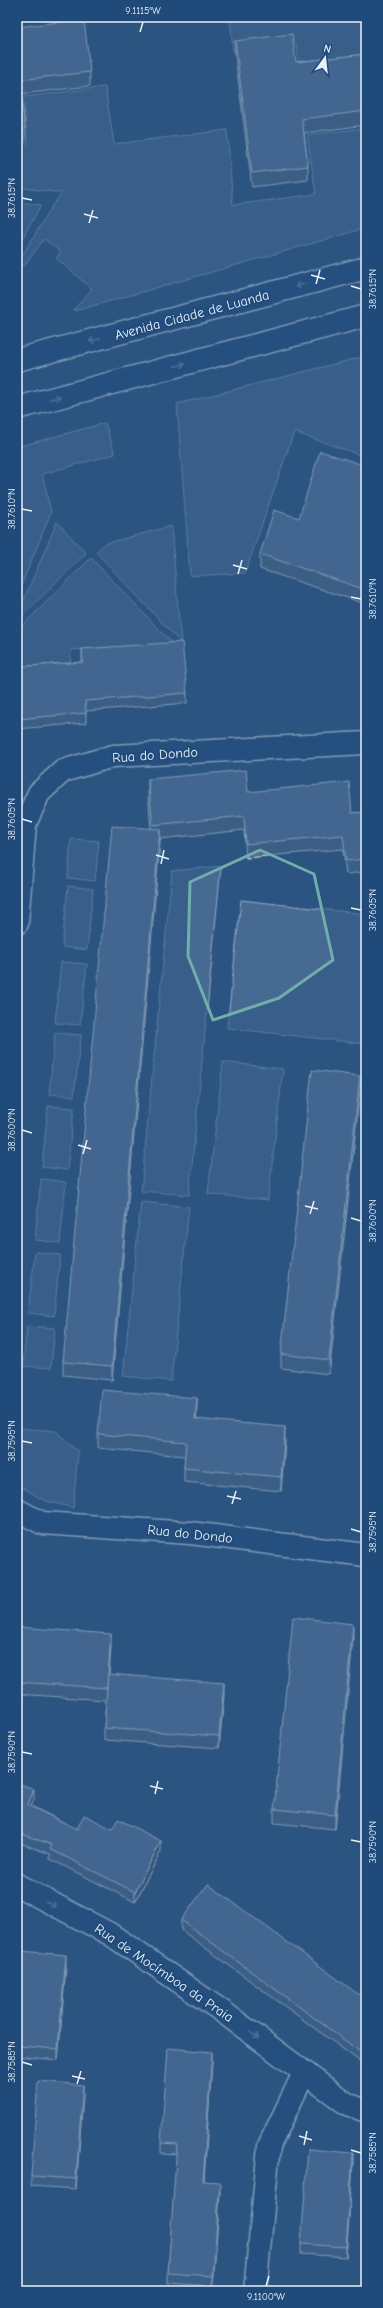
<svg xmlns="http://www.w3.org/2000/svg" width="383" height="2308" font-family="'Comic Neue',sans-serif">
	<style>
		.green { fill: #476b93; stroke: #98aec6 }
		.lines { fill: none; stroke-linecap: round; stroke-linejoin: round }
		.street-casing { stroke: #e8f1f8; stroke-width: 25 }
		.secondary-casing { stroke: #e8f1f8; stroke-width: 25 }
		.street { stroke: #1f4a7a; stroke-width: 22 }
		.secondary { stroke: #1f4a7a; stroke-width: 22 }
		.wall { fill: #506c8a; stroke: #e8f1f8 }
		.shaded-wall { fill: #415871; stroke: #e8f1f8 }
		.building { fill: #5d7da1; stroke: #e8f1f8 }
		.oneway { stroke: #6f8dac }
		.marked { fill: none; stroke: #71adac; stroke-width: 3; stroke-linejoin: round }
		.ticks { fill: none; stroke: #e8f1f8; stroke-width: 1.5 }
		.labels { text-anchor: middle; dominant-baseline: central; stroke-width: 3.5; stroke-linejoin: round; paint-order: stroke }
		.street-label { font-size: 14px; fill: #e8f1f8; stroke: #1f4a7a }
		.neatline { fill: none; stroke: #e8f1f8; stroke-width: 1.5 }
		.ticks-label { font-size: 10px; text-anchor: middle; fill: #e8f1f8 }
	</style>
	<rect width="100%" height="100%" fill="#2b5482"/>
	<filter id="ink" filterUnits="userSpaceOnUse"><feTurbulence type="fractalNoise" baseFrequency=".025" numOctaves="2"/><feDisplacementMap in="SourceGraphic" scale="8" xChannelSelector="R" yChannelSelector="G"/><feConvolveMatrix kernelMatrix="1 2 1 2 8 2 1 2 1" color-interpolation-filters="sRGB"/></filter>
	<g filter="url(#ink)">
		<g class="green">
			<path d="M230,17H366V64L300,72L296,43L233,51Z"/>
			<path d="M105,87L114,144L227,130L233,205L316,194L307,135L366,128V228L75,311L74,309L92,289L56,258L61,252L44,239L24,266L18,263L52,206L62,193L17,187V147L28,146L23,97Z"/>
			<path d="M17,202L41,205L17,248Z"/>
			<path d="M366,356V457L294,432L245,573L190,576L177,404Z"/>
			<path d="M105,423L115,454L42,474L51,512L17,596V447Z"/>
			<path d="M57,522L86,553L17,621V616Z"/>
			<path d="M171,526L181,643L96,552L104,544Z"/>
			<path d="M91,558L172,643L71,650V663L17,667V631Z"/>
			<path d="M71,839L99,841L95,881L68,878Z"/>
			<path d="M221,866L189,1195L141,1191L172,871Z"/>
			<path d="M68,886L93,889L87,950L62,947Z"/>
			<path d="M241,900L366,914V1044L227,1028Z"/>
			<path d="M61,962L87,964L80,1025L55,1023Z"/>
			<path d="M55,1033L81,1035L74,1096L49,1094Z"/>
			<path d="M223,1062L283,1069L268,1200L208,1194Z"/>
			<path d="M48,1106L74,1108L67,1170L42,1167Z"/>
			<path d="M41,1179L66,1182L60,1243L35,1240Z"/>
			<path d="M141,1202L189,1207L171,1381L123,1376Z"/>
			<path d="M35,1252L60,1255L54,1316L28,1313Z"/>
			<path d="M27,1326L55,1328L51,1368L23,1366Z"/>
			<path d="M17,1428L56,1431L78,1452L73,1508L43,1500L17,1484Z"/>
		</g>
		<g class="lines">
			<g class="street-casing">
				<g id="street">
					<path d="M17,923L25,824L39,793L63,771L113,756L366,743"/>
					<path d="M17,1510L42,1523L190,1533L366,1555"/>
					<path d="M17,1885L110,1934L219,2009L347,2104L366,2111"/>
					<path d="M255,2291L269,2146L304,2073"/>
				</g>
			</g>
			<g class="secondary-casing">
				<g id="secondary">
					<path d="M17,360L366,268"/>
					<path d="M17,408L366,316"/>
				</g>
			</g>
			<use href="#street" class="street"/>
			<use href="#secondary" class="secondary"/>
		</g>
		<g class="wall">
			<path d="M17,27L90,72V86L21,94L25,129V143L17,144Z"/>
			<path d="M235,41L296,62L366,54V125L304,133L308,166V180L252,187L235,55Z"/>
			<path d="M366,466V604L260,569V554Z"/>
			<path d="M82,649L187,693V703L86,711V723L17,729V667L82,662Z"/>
			<path d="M148,779L248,792L352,813L366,812V872L346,874L343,849L246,858L244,830L160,839L112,1380L63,1375V1362L151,829L148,793Z"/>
			<path d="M360,1090L329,1374L281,1368V1354Z"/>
			<path d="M197,1412L196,1419L285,1441L281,1491L184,1482V1468L185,1456L98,1448V1434Z"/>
			<path d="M17,1627L111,1647L109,1674L224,1695L219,1748L104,1740V1728L106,1700L17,1694Z"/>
			<path d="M353,1638L335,1829L274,1823V1809Z"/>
			<path d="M17,1783L34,1799L31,1806L77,1829H112L161,1851L135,1902L50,1859V1854L17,1842Z"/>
			<path d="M181,1920L366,2000V2066L181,1930Z"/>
			<path d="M66,1965L58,2060L17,2056V1995Z"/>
			<path d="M212,2062L204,2181L220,2192L213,2286L168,2283V2273L177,2154L161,2153V2143Z"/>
			<path d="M83,2095L76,2189L31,2186V2176Z"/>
			<path d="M353,2163L346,2257L301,2254V2244Z"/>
		</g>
		<g class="shaded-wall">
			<path d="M160,829V843L112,1380V1366Z"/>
			<path d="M360,1076V1090L329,1374V1360Z"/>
			<path d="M197,1398V1412L195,1433V1419Z"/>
			<path d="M285,1427V1441L281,1491V1477Z"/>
			<path d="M353,1624V1638L335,1829V1815Z"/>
			<path d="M111,1634V1647L107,1700V1688Z"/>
			<path d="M224,1683V1695L219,1748V1736Z"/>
			<path d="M34,1789V1799L28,1815V1805Z"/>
			<path d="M161,1841V1851L135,1902V1892Z"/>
			<path d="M66,1955V1965L58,2060V2049Z"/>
			<path d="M212,2052V2062L203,2191V2181Z"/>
			<path d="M83,2085V2095L76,2189V2179Z"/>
			<path d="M353,2153V2163L346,2257V2247Z"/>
			<path d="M220,2182V2192L213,2286V2276Z"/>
		</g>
		<g class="building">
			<path d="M84,19L90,72L19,80L25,129L17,130V27Z"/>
			<path d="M292,34L296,62L366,54V111L302,119L308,166L252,173L235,41Z"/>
			<path d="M320,451L366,466V590L260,554L274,510L299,518Z"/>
			<path d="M182,642L187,693L85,701L86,713L17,719V667L83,662L82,649Z"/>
			<path d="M246,770L248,792L349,782L352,813L366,812V859L346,861L343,835L246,844L244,816L153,825L148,779Z"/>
			<path d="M112,826L160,829L112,1366L63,1362Z"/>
			<path d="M312,1070L360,1076L329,1360L281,1354Z"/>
			<path d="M102,1390L197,1398L195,1419L285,1427L281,1477L184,1468L186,1442L98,1434Z"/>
			<path d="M293,1617L353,1624L335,1815L274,1809Z"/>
			<path d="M17,1627L111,1634L107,1688L17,1682Z"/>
			<path d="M108,1674L224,1683L219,1736L104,1728Z"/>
			<path d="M17,1783L34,1789L28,1805L77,1829L84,1815L112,1829L118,1819L161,1841L135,1892L50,1849L52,1845L17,1832Z"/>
			<path d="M208,1884L366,2000V2056L181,1920Z"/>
			<path d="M21,1951L66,1955L58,2049L17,2046V1995Z"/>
			<path d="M168,2048L212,2052L203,2181L220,2182L213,2276L168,2273L177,2144L161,2143Z"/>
			<path d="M38,2081L83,2085L76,2179L31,2176Z"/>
			<path d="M308,2149L353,2153L346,2247L301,2244Z"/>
		</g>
		<defs><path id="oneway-shaft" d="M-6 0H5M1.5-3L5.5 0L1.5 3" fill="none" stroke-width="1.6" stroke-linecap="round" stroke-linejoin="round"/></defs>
		<g class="oneway">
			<use href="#oneway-shaft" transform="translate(301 285) rotate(165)"/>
			<use href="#oneway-shaft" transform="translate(95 340) rotate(165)"/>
			<use href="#oneway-shaft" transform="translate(180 365) rotate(-15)"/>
			<use href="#oneway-shaft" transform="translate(55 398) rotate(-15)"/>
			<use href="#oneway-shaft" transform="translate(51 1904) rotate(28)"/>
			<use href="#oneway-shaft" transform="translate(254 2035) rotate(37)"/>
		</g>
	</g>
	<path d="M0 0H383V2308H0ZM260,850L314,874L333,960L279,998L213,1020L188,956L190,882Z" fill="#2b5482" fill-opacity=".55" fill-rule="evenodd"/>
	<path class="marked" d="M260,850L314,874L333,960L279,998L213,1020L188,956L190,882Z"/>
	<path class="ticks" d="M140,32L143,22M22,198L32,200M84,214L98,218M89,223L93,210M311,275L325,279M316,284L320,270M351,286L361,289M22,509L32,511M233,565L247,569M238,574L242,560M351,597L361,599M22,819L32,822M156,855L169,859M161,864L164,850M351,908L361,910M22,1130L32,1133M78,1145L91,1149M83,1154L87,1140M305,1206L318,1209M310,1214L314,1201M351,1218L361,1221M22,1441L32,1443M227,1496L241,1499M232,1504L236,1491M351,1529L361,1532M22,1752L32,1754M150,1786L163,1789M155,1794L158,1781M351,1840L361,1842M22,2062L32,2065M72,2076L85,2079M77,2084L81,2071M299,2136L312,2140M304,2145L307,2131M351,2150L361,2153M266,2286L269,2276"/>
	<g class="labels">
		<g class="street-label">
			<text transform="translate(192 315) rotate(-15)">Avenida Cidade de Luanda</text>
			<text transform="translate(155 755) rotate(-4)">Rua do Dondo</text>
			<text transform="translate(190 1534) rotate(6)">Rua do Dondo</text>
			<text transform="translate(164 1973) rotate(34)">Rua de Mocímboa da Praia</text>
		</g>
	</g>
	<rect width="383" height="2308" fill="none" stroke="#1f4a7a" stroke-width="44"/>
	<g transform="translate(325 58) rotate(15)" stroke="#1f4a7a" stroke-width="3" paint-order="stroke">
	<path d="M0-3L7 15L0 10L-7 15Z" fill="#e8f1f8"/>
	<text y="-6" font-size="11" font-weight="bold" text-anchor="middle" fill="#e8f1f8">N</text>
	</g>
	<rect x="22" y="22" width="339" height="2264" class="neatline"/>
	<g class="ticks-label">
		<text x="143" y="14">9.1115°W</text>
		<text transform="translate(11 198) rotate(-90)" y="4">38.7615°N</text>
		<text transform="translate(372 289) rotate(-90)" y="4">38.7615°N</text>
		<text transform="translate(11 509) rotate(-90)" y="4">38.7610°N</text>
		<text transform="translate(372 599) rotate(-90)" y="4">38.7610°N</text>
		<text transform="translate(11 819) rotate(-90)" y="4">38.7605°N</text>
		<text transform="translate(372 910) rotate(-90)" y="4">38.7605°N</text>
		<text transform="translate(11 1130) rotate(-90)" y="4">38.7600°N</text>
		<text transform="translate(372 1221) rotate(-90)" y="4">38.7600°N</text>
		<text transform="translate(11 1441) rotate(-90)" y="4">38.7595°N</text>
		<text transform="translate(372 1532) rotate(-90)" y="4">38.7595°N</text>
		<text transform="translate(11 1752) rotate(-90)" y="4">38.7590°N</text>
		<text transform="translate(372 1842) rotate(-90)" y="4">38.7590°N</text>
		<text transform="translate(11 2062) rotate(-90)" y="4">38.7585°N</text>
		<text transform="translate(372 2153) rotate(-90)" y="4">38.7585°N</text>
		<text x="266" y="2300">9.1100°W</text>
	</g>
</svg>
